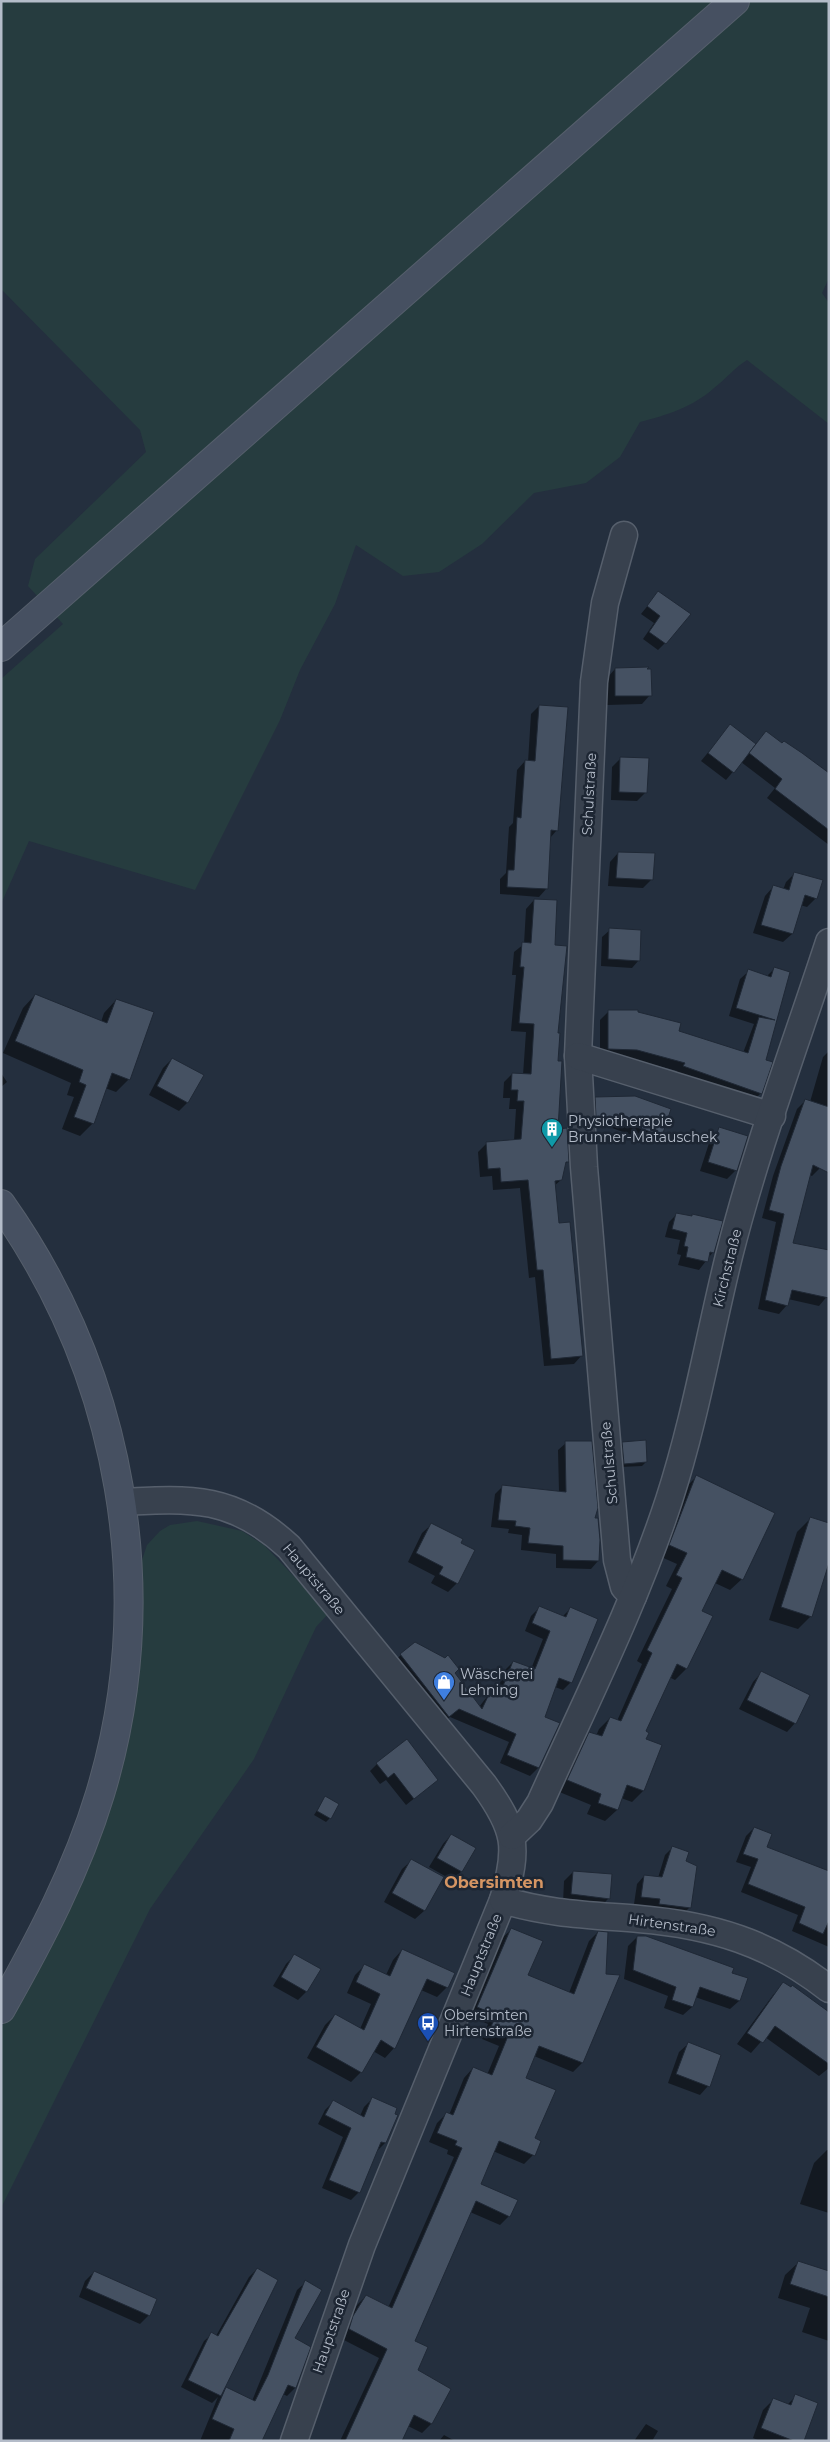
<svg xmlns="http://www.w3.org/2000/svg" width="830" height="2442" font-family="Montserrat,sans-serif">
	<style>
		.green { fill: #263c3f }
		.shadow { fill: #0007 }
		.building { fill: #455162; stroke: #1f2835 }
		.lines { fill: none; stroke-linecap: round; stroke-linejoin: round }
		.minor-casing { stroke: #565f6c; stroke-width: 29 }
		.secondary-casing { stroke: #565f6c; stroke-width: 30 }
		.minor { stroke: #38414e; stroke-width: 26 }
		.secondary { stroke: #465061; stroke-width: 28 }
		.labels { text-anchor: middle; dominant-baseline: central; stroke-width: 5; stroke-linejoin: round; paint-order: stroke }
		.street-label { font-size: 14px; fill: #b4bcc9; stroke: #1d2633 }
		.poi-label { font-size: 14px; fill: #b4bcc9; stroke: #1d2633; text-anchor: start }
		.quarter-label { font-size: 16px; font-weight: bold; fill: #d59563; stroke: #1d2633 }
	</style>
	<rect width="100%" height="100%" fill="#242f3e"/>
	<g class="green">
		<path d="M1,1H829V278L822,293L829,303V424L747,360C734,368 726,379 714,388C693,407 667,415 640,422L620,457L586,483L534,493L482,544L439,572L403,576L356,545L335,604L300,670L280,720L195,890L29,841L1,904V679L63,624L28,586L35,559L146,452L140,430L1,289Z"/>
		<path d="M197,1521L242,1531L264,1545L329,1613L316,1627L254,1759L150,1909L1,2208V2028L57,1924L133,1706L142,1624V1560L147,1545L160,1531L170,1525Z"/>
	</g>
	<g class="shadow">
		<path d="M658,593L665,643L658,650L643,639L654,623L641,614Z"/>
		<path d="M615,669L650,695L642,704L607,705V678Z"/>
		<path d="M539,706L557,830L550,838L547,888L539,897L500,894V879L506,873L509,827L513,823L517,770L525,761L528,762L531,714Z"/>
		<path d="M730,726L755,745L766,733L829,783V845L767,798L775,788L741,762L726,780L701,761Z"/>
		<path d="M621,758L646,792L637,801L611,800L612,767Z"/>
		<path d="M618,853L652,879L643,888L608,886L610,862Z"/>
		<path d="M795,873L816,898L807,907L800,905L792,934L783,942L753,933L765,896L773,887L783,890L786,882Z"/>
		<path d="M534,900L553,946L557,1034V1130L567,1162L564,1165L561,1180L554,1186L558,1224L582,1355L574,1364L544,1366L535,1277L529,1278L520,1188L493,1190L492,1176L480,1177L478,1152L487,1143L514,1141L516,1109H509L510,1098H503L504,1082L512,1074L523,1075L526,1032L511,1031L516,975H512L514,952L524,944L526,909Z"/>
		<path d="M610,930L639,960L632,968L601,966L602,937Z"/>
		<path d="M774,969L788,973L764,1061L771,1063L761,1093L752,1102L676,1074L677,1071L628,1058L600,1057V1020L609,1011L743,1053L754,1024L729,1016L740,979L749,971L767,976Z"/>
		<path d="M35,995L101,1022L104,1013L116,1000L129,1079L116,1092L105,1088L93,1123L80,1136L62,1129L74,1097L67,1095L71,1083L3,1053L23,1008Z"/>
		<path d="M829,1051V1142L820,1168L812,1176L809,1175L792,1244L829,1294L819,1306L788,1299L787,1305L779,1314L758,1309L776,1222L762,1218L773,1176L797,1109L805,1101L810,1102L823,1057Z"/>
		<path d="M172,1059L187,1103L179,1111L149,1095L163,1068Z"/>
		<path d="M1,1073L7,1082L1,1087Z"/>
		<path d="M596,1098L670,1110L661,1136L653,1143L601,1124H589L588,1105Z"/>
		<path d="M720,1129L736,1170L727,1179L700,1171L711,1137Z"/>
		<path d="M677,1214L691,1217L693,1215L713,1252L699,1270L678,1265L681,1255L677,1254L680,1240L665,1237L669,1222Z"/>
		<path d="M566,1443L593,1519L598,1561L591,1569L556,1568V1554L521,1550L522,1535L508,1533L509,1529L491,1527L495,1494L502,1487L559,1492L558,1450Z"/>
		<path d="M623,1443L646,1462L642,1466L620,1467L619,1447Z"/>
		<path d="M696,1477L773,1514L742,1579L730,1590L715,1583L701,1611L686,1669L675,1680L669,1677L644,1732L643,1791L632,1802L621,1798L617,1810L605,1821L587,1814L591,1805L557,1791L579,1744L590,1733L596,1736L599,1729L610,1718L617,1721L642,1664L637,1661L672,1589L666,1586L677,1564L659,1556L685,1488Z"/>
		<path d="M810,1519L811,1616L798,1629L769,1620L797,1532Z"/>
		<path d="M431,1525L457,1583L448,1592L431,1583L435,1576L408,1562L422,1533Z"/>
		<path d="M539,1608L562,1617L570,1609L571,1682L563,1690L555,1687L544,1718L558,1724L538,1768L530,1776L500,1763L509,1742L450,1717L441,1724L393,1662L401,1655L453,1673L479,1707L490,1693L495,1696L505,1670L513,1662L531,1669L543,1639L525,1631L531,1616Z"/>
		<path d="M761,1673L795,1723L787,1732L739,1709L753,1682Z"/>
		<path d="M377,1764L437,1780L406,1805L386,1780L380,1784L370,1771Z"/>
		<path d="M325,1798L330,1818L326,1822L314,1815Z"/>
		<path d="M754,1828L765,1847L829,1873V1947L792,1931L798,1915L741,1892L751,1867L736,1862L746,1836Z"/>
		<path d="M451,1835L474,1848L461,1872L452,1880L429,1867L443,1844Z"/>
		<path d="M673,1847L684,1862L690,1907L682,1915L652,1912L653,1907L634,1904L637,1884L644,1876L658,1878L665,1855Z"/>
		<path d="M411,1861L442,1878L424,1911L415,1919L384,1902L402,1869Z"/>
		<path d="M573,1872L609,1898L600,1907L563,1903L564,1881Z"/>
		<path d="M512,1929L526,1976L569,1993L589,1941L598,1932L605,1975L618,1976L582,2063L573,2072L534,2056L524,2078L533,2155L524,2164L493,2151L479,2184L509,2216L500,2225L470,2212L414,2342L416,2371L449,2390L431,2424L422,2433L408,2426L401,2441H340L379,2358L340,2338L357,2305L366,2296L388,2308L454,2157L447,2154L448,2150L429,2142L437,2123L446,2114L449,2115L464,2078L473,2068L487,2075L499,2046L482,2039L488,2024L469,2016L502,1938Z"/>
		<path d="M637,1937L746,1979L739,2001L730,2009L695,1997L692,2007L683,2015L664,2008L668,1996L624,1979L628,1946Z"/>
		<path d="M402,1950L447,1987L437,1997L421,1990L394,2048L385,2058L373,2051L361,2072L351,2082L307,2058L325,2025L335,2015L360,2029L371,2004L347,1993L355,1975L365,1965L386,1975L393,1960Z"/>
		<path d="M294,1956L306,1992L298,2000L273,1986L286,1964Z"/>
		<path d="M784,1984L829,2013V2068L819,2076L765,2037L751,2053L737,2044L773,1995Z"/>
		<path d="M688,2044L708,2086L700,2095L668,2083L679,2052Z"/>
		<path d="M372,2099L396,2116L385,2143L376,2152L359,2192L351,2200L322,2188L343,2137L318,2124L325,2110L333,2102L360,2116L364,2107Z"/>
		<path d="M827,2150H829V2213L800,2204L814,2163Z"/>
		<path d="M799,2262L829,2272V2341L802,2332L810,2308L778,2298L785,2275Z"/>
		<path d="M257,2269L221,2394L227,2388L252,2401L297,2290L306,2282L293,2339L309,2348L295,2388L287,2396L283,2394L261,2441H200L218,2397L212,2403L181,2387L204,2341L212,2334L216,2336L249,2277Z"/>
		<path d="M94,2272L149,2315L140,2324L79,2297L85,2281Z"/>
		<path d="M796,2396L803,2441H760L753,2438L763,2410L773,2400L787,2405Z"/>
		<path d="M646,2424L658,2431L652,2441H634Z"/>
		<path d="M444,2435L455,2441H439Z"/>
	</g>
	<g class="building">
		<path d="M658,591L691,614L666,644L649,632L660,616L647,606Z"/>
		<path d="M649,667L647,669H651L652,696H615V668Z"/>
		<path d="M539,705L568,707L558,831L551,830L548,889L507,887L508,870H514L517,817L521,818L525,760L535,761Z"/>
		<path d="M730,724L756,744L734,773L708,753Z"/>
		<path d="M766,731L782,743L784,741L802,753L829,773V830L775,789L782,779L749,753Z"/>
		<path d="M620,757L649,758L647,793L619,792Z"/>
		<path d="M618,852L655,853L653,880L616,878Z"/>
		<path d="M794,872L823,880L817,899L805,895L793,934L761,925L773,885L789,890Z"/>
		<path d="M534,899L557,900L555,945L567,946L558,1033H560L558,1061H562L558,1129L567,1128L569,1162H566L562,1180L555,1181L559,1223L570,1222L583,1356L551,1359L543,1270H537L528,1180L501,1182L500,1168L488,1169L486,1142L521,1139L524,1101H517L518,1090H511L512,1073L531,1074L534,1024L519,1023L524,967H520L522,942L531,943Z"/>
		<path d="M609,928L641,930L640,961L608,959Z"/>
		<path d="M774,967L790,972L766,1060L773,1062L762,1094L683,1066L685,1063L637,1050L608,1049V1010H638V1012L681,1023L679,1031L748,1053L759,1017L775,1020L736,1008L748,969L771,977Z"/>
		<path d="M35,994L107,1023L116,999L154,1012L130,1080L112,1073L94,1124L74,1117L86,1085L79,1082L83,1070L15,1041Z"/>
		<path d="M172,1058L204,1075L188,1103L157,1086Z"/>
		<path d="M635,1096L671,1109L662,1136L609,1117H596L595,1097Z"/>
		<path d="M805,1099L829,1107V1173L813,1165L793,1243L829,1250V1298L792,1290L788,1306L765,1300L784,1214L769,1210L781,1166Z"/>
		<path d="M719,1127L748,1136L737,1171L708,1162Z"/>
		<path d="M676,1213L692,1216V1214L723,1221L714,1253L710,1252L708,1262L686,1257L688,1247L684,1246L687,1233L672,1229Z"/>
		<path d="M646,1440L647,1462L624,1464L622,1442Z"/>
		<path d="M565,1441H592L598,1508L595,1518H598L600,1540L599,1561L563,1560V1546L528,1543L530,1528L515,1526L516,1521L498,1520L502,1485L566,1492Z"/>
		<path d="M696,1475L775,1513L743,1580L722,1570L702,1611L713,1616L687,1669L677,1664L646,1731L649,1733L646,1739L662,1745L644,1791L627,1785L618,1810L598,1803L601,1794L567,1780L589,1732L602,1736L610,1717L621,1721L652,1653L647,1650L682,1578L676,1575L687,1553L669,1545Z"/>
		<path d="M810,1517L829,1523V1563L812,1617L781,1607Z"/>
		<path d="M431,1523L463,1539L461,1543L475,1550L458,1584L439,1574L443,1567L416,1553Z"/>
		<path d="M539,1606L566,1617L570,1607L598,1619L572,1683L559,1678L545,1717L560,1723L539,1768L507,1755L516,1734L459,1709L449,1717L400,1654L415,1642L445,1658L448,1655L459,1669L455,1673L482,1709L490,1692L499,1696L513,1661L535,1669L550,1631L532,1623Z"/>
		<path d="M761,1671L810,1695L796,1724L747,1700Z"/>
		<path d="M407,1739L438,1780L414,1799L394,1773L388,1778L376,1763Z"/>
		<path d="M325,1796L339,1804L331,1819L317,1811Z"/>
		<path d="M754,1827L772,1834L767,1847L829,1871V1921L823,1934L799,1923L805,1907L748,1884L758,1859L743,1854Z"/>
		<path d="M451,1834L476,1848L462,1872L437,1858Z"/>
		<path d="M672,1846L689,1852L686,1861L697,1866L691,1908L659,1904L660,1899L641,1897L644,1875L662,1877Z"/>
		<path d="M411,1859L444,1877L425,1911L392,1893Z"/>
		<path d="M573,1871L612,1874L610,1899L571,1894Z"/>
		<path d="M511,1928L543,1941L528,1975L574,1994L598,1931L608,1932L606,1974L620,1975L583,2063L539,2046L526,2078L556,2090L535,2138L541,2141L535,2156L499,2141L481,2184L518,2200L510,2217L476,2201L415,2341L428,2347L418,2370L451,2389L432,2424L414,2415L402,2441H345L387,2349L349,2329L353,2316L366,2295L392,2308L462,2148L455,2145L457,2141L437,2133L446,2112L453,2115L473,2067L492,2075L508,2036L490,2029L496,2015L477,2007Z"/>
		<path d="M637,1936H646L734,1968L732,1973L748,1978L740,2001L700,1987L693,2007L672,2000L676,1987L633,1970Z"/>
		<path d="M402,1949L455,1973L448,1988L427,1979L395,2049L381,2040L362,2073L316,2047L335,2014L364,2030L380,1994L356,1982L364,1964L390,1976Z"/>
		<path d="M294,1954L321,1969L307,1992L281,1977Z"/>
		<path d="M783,1982L791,1987L792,1985L829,2012V2064L775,2026L763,2043L747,2033Z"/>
		<path d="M688,2042L721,2055L710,2087L676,2074Z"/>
		<path d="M372,2097L397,2108L395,2114L398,2115L386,2143L381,2142L360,2193L329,2180L351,2128L325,2115L333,2100L364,2117Z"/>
		<path d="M798,2261L829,2271V2297L790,2284Z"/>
		<path d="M257,2268L278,2280L221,2396L188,2380L211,2332L218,2336Z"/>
		<path d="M94,2271L157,2299L150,2316L86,2288Z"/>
		<path d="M305,2280L322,2290L295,2338L311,2347L296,2388L288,2385L262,2441H229L234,2429L212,2419L226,2387L255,2401L268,2375Z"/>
		<path d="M795,2394L818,2403L804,2441H794L761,2428L773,2398L791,2405Z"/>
	</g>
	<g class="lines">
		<g class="minor-casing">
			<g id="minor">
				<path d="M624,535L605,603L594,682L578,1056L584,1167L617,1560L624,1587L633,1596"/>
				<path d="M578,1056L772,1116"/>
				<path d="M122,1502C192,1498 234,1496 289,1547L484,1785C516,1829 519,1848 503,1900L362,2245L294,2441"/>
				<path d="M512,1836L529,1820L540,1803C585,1703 635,1604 669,1500C695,1420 709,1337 729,1256C756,1149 795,1046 829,942"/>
				<path d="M503,1900C547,1914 592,1915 639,1919C711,1925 771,1943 829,1989"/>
			</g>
		</g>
		<g class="secondary-casing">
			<g id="secondary">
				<path d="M1,647L735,1"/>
				<path d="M1,1204C122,1375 161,1592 100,1794C77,1870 40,1940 1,2009"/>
			</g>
		</g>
		<use href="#minor" class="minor"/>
		<use href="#secondary" class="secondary"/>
	</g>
	<defs>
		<g id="building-pin" transform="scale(1.125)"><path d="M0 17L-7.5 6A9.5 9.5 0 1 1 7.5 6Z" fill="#0f9aa8" stroke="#1d2633"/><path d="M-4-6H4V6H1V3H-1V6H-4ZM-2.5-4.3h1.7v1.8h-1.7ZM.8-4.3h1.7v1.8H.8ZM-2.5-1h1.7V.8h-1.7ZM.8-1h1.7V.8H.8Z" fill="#fff"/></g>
		<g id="shop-pin" transform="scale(1.125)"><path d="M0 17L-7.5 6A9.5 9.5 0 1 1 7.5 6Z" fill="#3f7fe0" stroke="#1d2633"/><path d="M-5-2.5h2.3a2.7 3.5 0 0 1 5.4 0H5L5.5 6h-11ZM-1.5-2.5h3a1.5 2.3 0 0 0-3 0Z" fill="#fff"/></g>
		<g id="bus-pin" transform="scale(1.125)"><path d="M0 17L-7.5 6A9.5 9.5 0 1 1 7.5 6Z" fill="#1a4fb4" stroke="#1d2633"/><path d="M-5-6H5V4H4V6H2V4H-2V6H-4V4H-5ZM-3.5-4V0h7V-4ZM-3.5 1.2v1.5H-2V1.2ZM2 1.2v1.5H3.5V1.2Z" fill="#fff"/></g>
	</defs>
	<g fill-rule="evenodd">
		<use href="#building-pin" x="552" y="1129"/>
		<use href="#shop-pin" x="444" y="1682"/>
		<use href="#bus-pin" x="428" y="2023"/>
	</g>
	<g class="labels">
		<g class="street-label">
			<text transform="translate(589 794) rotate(-87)">Schulstraße</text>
			<text transform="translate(727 1268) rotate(-76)">Kirchstraße</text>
			<text transform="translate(609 1463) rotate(-95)">Schulstraße</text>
			<text transform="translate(314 1579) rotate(50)">Hauptstraße</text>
			<text transform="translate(672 1925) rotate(8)">Hirtenstraße</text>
			<text transform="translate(481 1955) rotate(-68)">Hauptstraße</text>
			<text transform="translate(331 2331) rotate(-71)">Hauptstraße</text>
		</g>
		<g class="poi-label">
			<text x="568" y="1121">Physiotherapie<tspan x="568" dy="16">Brunner-Matauschek</tspan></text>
			<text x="460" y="1674">Wäscherei<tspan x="460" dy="16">Lehning</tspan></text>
			<text x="444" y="2015">Obersimten<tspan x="444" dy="16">Hirtenstraße</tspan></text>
		</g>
		<g class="quarter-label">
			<text x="494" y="1882">Obersimten</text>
		</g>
	</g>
	<rect width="830" height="2442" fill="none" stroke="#b4bcc9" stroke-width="5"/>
</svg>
